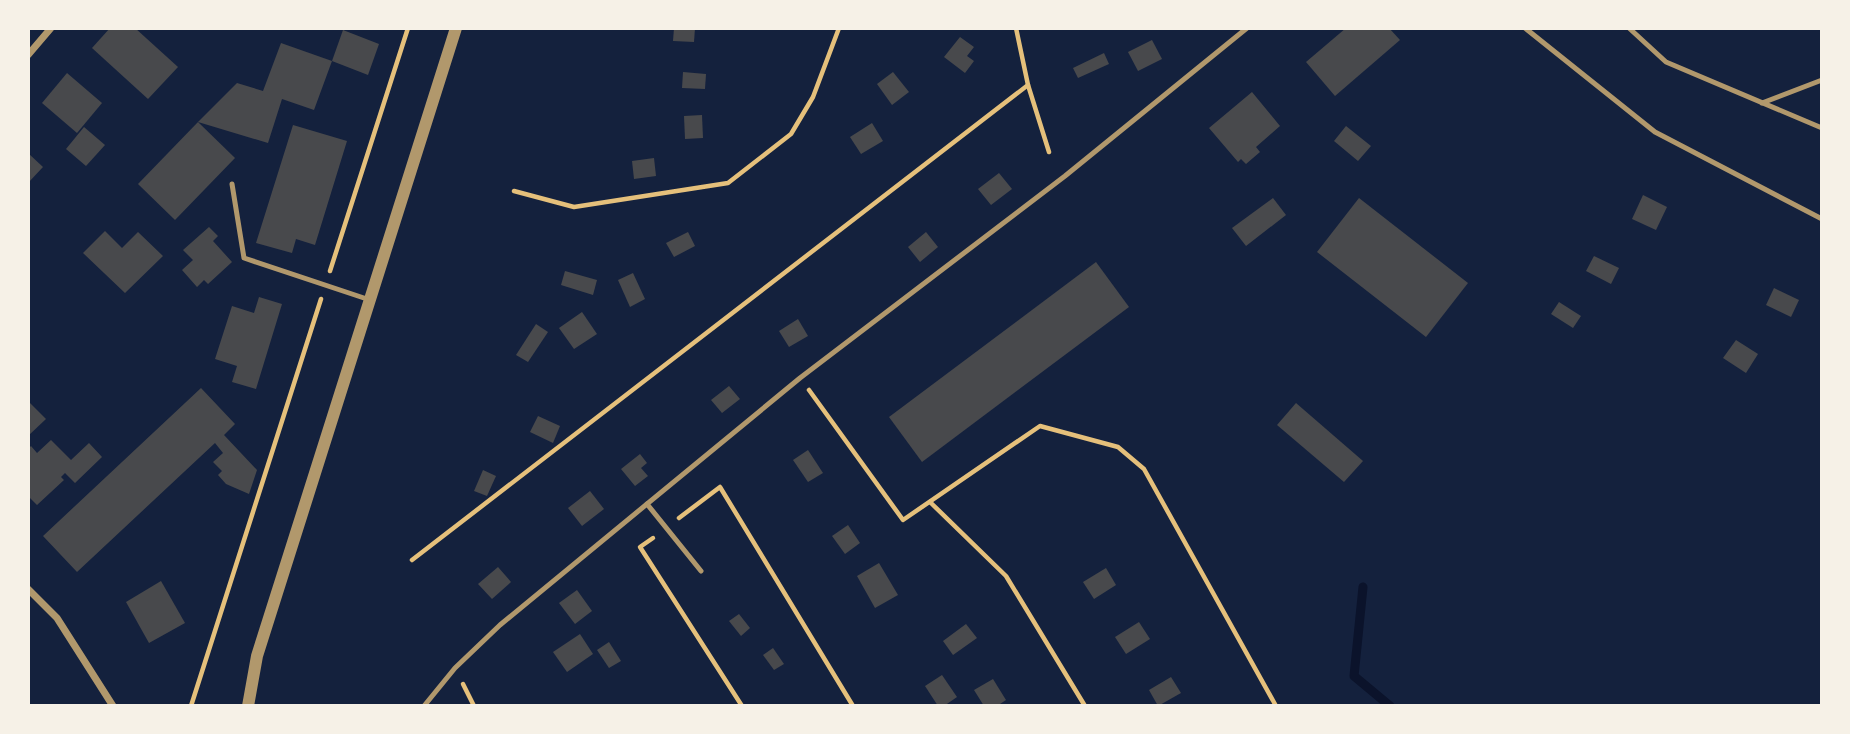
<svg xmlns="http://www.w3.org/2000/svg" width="1850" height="734" font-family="'Zilla Slab',serif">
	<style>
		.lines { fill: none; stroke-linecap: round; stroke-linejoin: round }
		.stream { stroke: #0b132b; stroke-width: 9 }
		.building { fill: #48494c }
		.path { stroke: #e5c07b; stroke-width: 4.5 }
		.service { stroke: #b1986c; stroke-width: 5 }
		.minor { stroke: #b1986c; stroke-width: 7 }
		.tertiary { stroke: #b1986c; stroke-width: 12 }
	</style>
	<rect width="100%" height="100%" fill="#14213d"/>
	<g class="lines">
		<path class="stream" d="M1363,587L1354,676L1390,706"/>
	</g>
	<g class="building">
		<path d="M110,28H135L178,67L148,99L92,48Z"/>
		<path d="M674,28H695L694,42L673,41Z"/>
		<path d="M1346,28H1389L1400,40L1335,96L1306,62Z"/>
		<path d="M343,30L379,44L368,75L332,61Z"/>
		<path d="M960,37L974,47L967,56L974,61L965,73L944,57Z"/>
		<path d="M1152,40L1162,59L1138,71L1128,52Z"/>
		<path d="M281,43L332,61L314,110L282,99L268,143L198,122L237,83L263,91Z"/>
		<path d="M1104,53L1109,64L1078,78L1073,68Z"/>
		<path d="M683,72L706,74L705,89L682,88Z"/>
		<path d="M893,72L909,92L892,105L877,84Z"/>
		<path d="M67,73L102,103L77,133L42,103Z"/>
		<path d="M1252,92L1280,126L1256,147L1260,152L1246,164L1241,159L1238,162L1209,128Z"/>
		<path d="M702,115L703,138L685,139L684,116Z"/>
		<path d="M198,122L235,158L175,220L138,184Z"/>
		<path d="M872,123L883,141L861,154L850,137Z"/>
		<path d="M293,125L347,141L315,245L296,239L292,253L256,243Z"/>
		<path d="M1346,126L1371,146L1358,161L1334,141Z"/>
		<path d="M84,127L105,145L86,166L66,149Z"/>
		<path d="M28,153L43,167L28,183Z"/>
		<path d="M654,158L656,176L634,179L632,161Z"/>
		<path d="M999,173L1012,189L991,205L978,189Z"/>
		<path d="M1643,195L1667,207L1656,230L1632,219Z"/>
		<path d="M1273,198L1286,215L1246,246L1232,228Z"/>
		<path d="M1359,198L1468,283L1426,337L1317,252Z"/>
		<path d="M209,227L218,236L213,241L232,262L208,284L204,280L197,287L182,270L193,260L183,250Z"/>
		<path d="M105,231L122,248L138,232L163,256L125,293L83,253Z"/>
		<path d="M688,232L695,246L674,257L666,243Z"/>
		<path d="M926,232L938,247L920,262L908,247Z"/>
		<path d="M1594,256L1619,268L1611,284L1586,271Z"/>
		<path d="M1096,262L1129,307L922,462L889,417Z"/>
		<path d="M565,271L597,280L593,295L561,285Z"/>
		<path d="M633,273L645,299L630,307L618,280Z"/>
		<path d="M1774,288L1799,300L1791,317L1766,305Z"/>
		<path d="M259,297L282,304L256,389L232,382L237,366L215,359L232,306L254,313Z"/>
		<path d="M1559,302L1581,316L1573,328L1551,314Z"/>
		<path d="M582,312L597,334L574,349L559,328Z"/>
		<path d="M798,319L808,336L789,347L779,331Z"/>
		<path d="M536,324L548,332L528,362L516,355Z"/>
		<path d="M1736,340L1758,354L1746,373L1723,358Z"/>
		<path d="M729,386L740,399L722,413L711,400Z"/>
		<path d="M201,388L235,424L224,435L257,470L249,494L226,484L218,475L222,471L213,462L223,453L215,443L77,572L43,536Z"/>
		<path d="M30,403L46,419L28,436V405Z"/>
		<path d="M1296,403L1363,461L1344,482L1277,425Z"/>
		<path d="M538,416L560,426L553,443L530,432Z"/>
		<path d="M51,440L71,460L89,443L102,457L75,483L65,473L61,477L64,480L37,505L28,496V449L31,446L37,453Z"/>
		<path d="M808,450L823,473L808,482L793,460Z"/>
		<path d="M640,454L647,463L641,468L648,476L635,486L621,469Z"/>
		<path d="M483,470L496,476L487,496L474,491Z"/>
		<path d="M590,491L604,509L582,526L568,508Z"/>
		<path d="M848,525L860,543L845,554L832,536Z"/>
		<path d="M879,563L898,595L875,608L857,576Z"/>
		<path d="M498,567L511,582L492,599L478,584Z"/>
		<path d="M1106,568L1116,585L1094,599L1083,582Z"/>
		<path d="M161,581L185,623L149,643L126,602Z"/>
		<path d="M577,590L592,611L575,624L559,603Z"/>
		<path d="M739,614L750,628L741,636L729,621Z"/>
		<path d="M1139,622L1150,639L1126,654L1115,637Z"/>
		<path d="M966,624L977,638L953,655L943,641Z"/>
		<path d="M580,634L593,654L567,672L553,652Z"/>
		<path d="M609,642L621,661L609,668L597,650Z"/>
		<path d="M773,648L784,664L774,670L763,655Z"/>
		<path d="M942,675L957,697L944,706H938L925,686Z"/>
		<path d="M1171,677L1181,693L1158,706L1149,690Z"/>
		<path d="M993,679L1006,700L997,706H984L974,690Z"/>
	</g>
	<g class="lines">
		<g class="path">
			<path d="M1016,28L1028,85L1049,152"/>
			<path d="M514,191L574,207L728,183L791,134L813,97L839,28"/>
			<path d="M330,271L408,28"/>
			<path d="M809,390L903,520L1040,426L1118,447L1144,469L1276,706"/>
			<path d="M930,502L1006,576L1085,706"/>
			<path d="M679,518L720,487L853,706"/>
			<path d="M653,538L640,547L742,706"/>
			<path d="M412,560L1028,85"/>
			<path d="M463,684L474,706"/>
			<path d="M191,706L321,299"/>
		</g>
		<g class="service">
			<path d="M1525,28L1655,132L1822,219"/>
			<path d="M1629,28L1666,62L1822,128"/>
			<path d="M1762,103L1822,80"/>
			<path d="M232,184L244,258L370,300"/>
			<path d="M647,504L701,571"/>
			<path d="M424,706L455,668L500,625L800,378L1065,176L1247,28"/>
		</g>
		<g class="minor">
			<path d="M28,55L51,28"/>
			<path d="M28,589L57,618L113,706"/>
		</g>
		<path class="tertiary" d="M248,706L257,656L456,28"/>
	</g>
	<rect width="1850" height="734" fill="none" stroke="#f6f1e7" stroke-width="60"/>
</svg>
